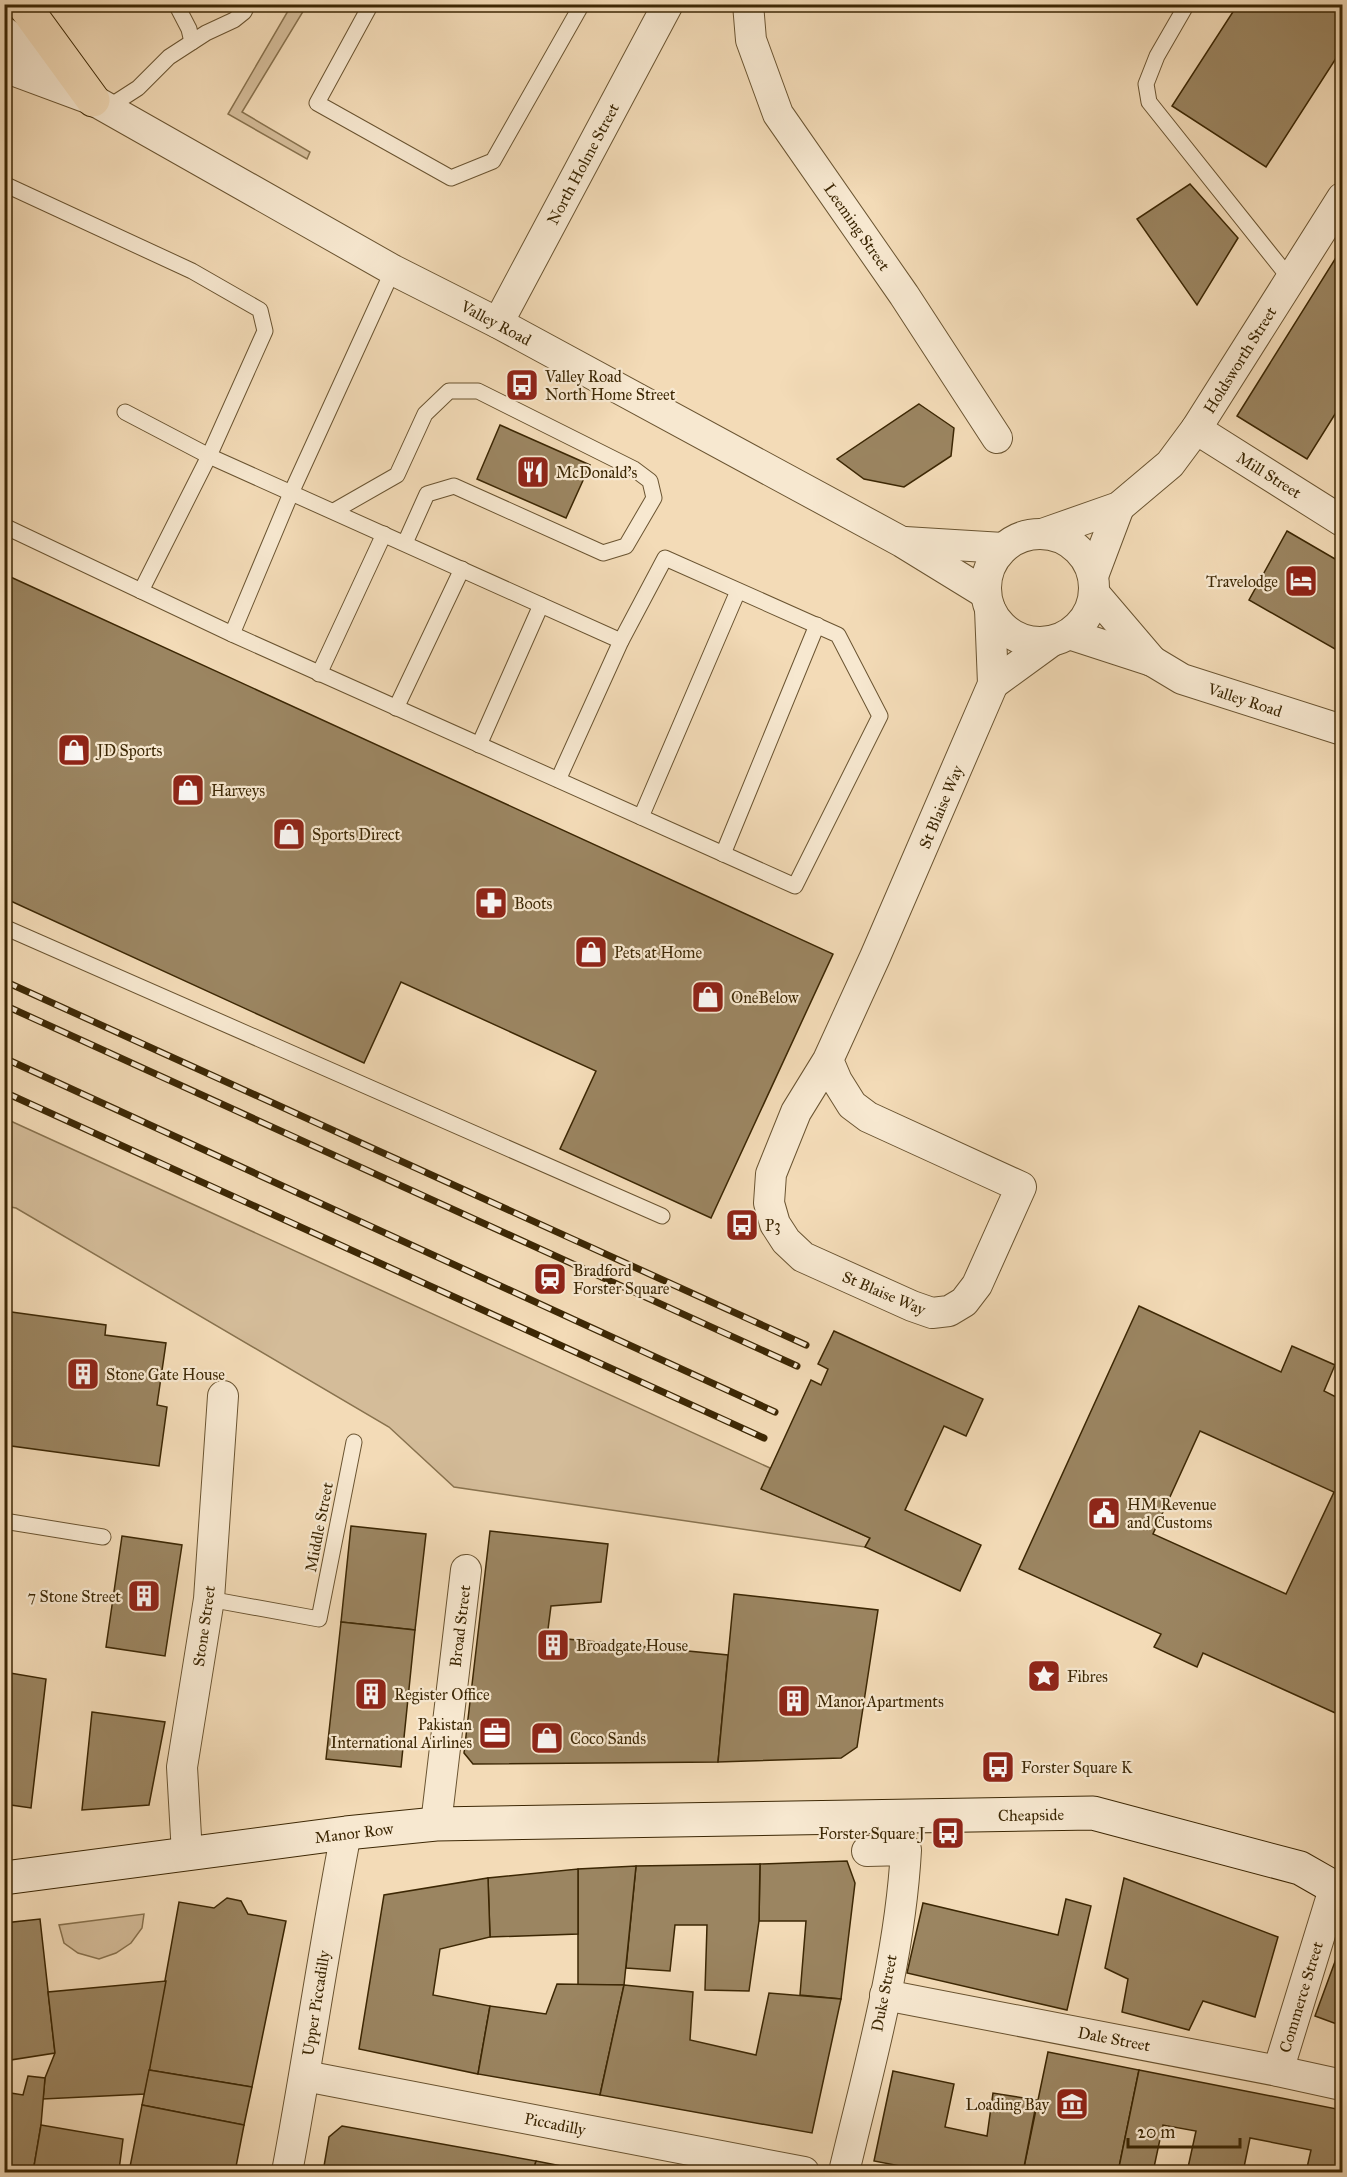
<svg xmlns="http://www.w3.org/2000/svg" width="1347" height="2177" font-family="'IM FELL Great Primer',serif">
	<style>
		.green { fill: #d4bc99; stroke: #88724e; stroke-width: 1.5 }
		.building { fill: #9b8561; stroke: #3c2704; stroke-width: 1.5; fill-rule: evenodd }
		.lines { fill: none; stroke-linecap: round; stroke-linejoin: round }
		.lane-casing { stroke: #6a5431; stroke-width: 17 }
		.street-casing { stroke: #6a5431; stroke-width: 32 }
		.secondary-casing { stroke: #3c2704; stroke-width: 35 }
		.primary-casing { stroke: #3c2704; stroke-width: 35 }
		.lane { stroke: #f7e8d0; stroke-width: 15 }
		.street { stroke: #f7e8d0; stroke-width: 30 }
		.secondary { stroke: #f7e8d0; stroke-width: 33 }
		.primary { stroke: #f3dbb7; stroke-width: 33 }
		.rail-casing { stroke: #3c2704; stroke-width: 7 }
		.rail { stroke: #f7e8d0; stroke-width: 4.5; stroke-dasharray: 14; stroke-linecap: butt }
		.labels { text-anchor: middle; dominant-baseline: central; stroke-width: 4.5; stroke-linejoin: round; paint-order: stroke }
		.street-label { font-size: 16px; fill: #3c2704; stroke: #f7e8d0 }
		.poi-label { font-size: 16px; fill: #3c2704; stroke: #f7e8d0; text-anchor: start }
	</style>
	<rect width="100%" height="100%" fill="#f3dbb7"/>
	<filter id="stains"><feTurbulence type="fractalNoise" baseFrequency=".00333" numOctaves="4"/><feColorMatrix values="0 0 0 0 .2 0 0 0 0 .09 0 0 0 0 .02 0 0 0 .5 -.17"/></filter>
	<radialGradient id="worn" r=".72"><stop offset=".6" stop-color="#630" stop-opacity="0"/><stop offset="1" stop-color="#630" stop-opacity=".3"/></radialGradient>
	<g class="green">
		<path d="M292,4L307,5L242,112L310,152L307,159L228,114Z"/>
		<path d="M4,1118L770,1468L762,1489L870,1538L865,1547L454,1487L389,1427L16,1208L5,1206Z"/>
		<path d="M144,1914L142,1928L131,1943L116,1953L99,1959L78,1953L64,1943L59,1925Z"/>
	</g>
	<g class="building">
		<path d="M1238,4H1342V49L1266,167L1172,106Z"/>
		<path d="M1190,184L1238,238L1197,305L1137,219Z"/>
		<path d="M1342,248V403L1307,459L1237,416Z"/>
		<path d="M919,404L954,428L951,456L904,487L864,479L837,459Z"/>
		<path d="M500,425L590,465L566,518L477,479Z"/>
		<path d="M1287,531L1342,563V653L1249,600Z"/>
		<path d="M4,574L833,954L711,1218L560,1149L596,1071L401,982L364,1063L4,898Z"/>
		<path d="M1139,1306L1281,1372L1292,1346L1335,1365L1324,1391L1342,1400V1716L1203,1653L1197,1667L1154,1647L1161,1634L1019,1569ZM1200,1431L1334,1492L1286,1594L1153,1534Z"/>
		<path d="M4,1311L106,1325L105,1335L166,1343L157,1405L167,1407L159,1466L4,1445Z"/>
		<path d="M834,1331L983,1399L966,1436L944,1426L905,1510L981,1545L960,1591L865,1547L870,1538L761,1489L811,1380L821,1385L828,1369L818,1364Z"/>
		<path d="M351,1526L426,1534L415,1630L341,1622Z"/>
		<path d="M490,1531L608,1544L601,1602L551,1606L547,1637L728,1655L718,1762L473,1764L464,1753Z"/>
		<path d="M122,1536L182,1545L165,1656L106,1647Z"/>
		<path d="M734,1594L878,1610L857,1747L841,1758L718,1762Z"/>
		<path d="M341,1622L415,1630L401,1767L326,1759Z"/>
		<path d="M4,1672L46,1679L31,1808L4,1804Z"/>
		<path d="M92,1712L165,1722L149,1805L82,1810Z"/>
		<path d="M847,1861L855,1883L841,1999L800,1995L806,1921H759L760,1864Z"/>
		<path d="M760,1864L759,1921L749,1991L705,1990L707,1925H675L670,1971L626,1968L636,1866Z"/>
		<path d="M636,1866L624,1985H578V1869Z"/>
		<path d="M578,1869V1934L490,1937L488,1878Z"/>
		<path d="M488,1878L490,1937L440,1949L433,1995L490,2006L478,2074L359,2049L384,1895Z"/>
		<path d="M1124,1878L1278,1937L1255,2017L1203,2001L1189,2030L1122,2012L1128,1979L1105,1968Z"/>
		<path d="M227,1898L241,1901L248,1914L286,1921L252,2087L149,2070L179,1902L214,1908Z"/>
		<path d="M1066,1899L1091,1906L1067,2010L907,1973L923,1903L1058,1935Z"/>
		<path d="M40,1919L55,2053L4,2061V1923Z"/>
		<path d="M1340,1948H1342V2026L1315,2016Z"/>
		<path d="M166,1981L145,2094L43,2099L45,2078L55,2053L48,1992Z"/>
		<path d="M557,1984L624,1985L600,2095L478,2074L490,2006L546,2014Z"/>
		<path d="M624,1985L693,1992L690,2040L756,2055L769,1993L841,1999L812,2133L600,2095Z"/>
		<path d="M1048,2052L1139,2070L1118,2172H1023Z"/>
		<path d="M149,2070L252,2087L244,2125L142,2105Z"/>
		<path d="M1139,2070L1342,2110V2172H1306L1311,2150L1250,2138L1243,2172H1187L1196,2131L1163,2125L1153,2172H1118Z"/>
		<path d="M893,2071L954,2084L945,2127L987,2136L993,2093L1037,2100L1023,2172H931L874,2161Z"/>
		<path d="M28,2076L45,2078L41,2125L33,2172H4V2092L23,2095Z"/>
		<path d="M142,2105L244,2125L235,2172H129Z"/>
		<path d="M41,2125L123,2139L119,2170L129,2172H33Z"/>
		<path d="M342,2126L536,2161L533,2172H323L329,2137Z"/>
		<path d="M536,2161L592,2172H533Z"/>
	</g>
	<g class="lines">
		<g class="lane-casing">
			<g id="lane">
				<path d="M176,4L189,29L192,42"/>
				<path d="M371,4L317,103L451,178L493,161L582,4"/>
				<path d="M1187,4L1157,56L1146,84L1149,102L1291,280"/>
				<path d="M107,108L138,88L169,57L206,33L234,20L244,12L248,4"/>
				<path d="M4,184L192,271L260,310L265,331L209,456L141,591"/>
				<path d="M125,412L209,456L621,641"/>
				<path d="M334,511L397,475L425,414L449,391H478L634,469L650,481L654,498L626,546L603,553L454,486L427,494L405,543"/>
				<path d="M4,526L232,634L795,886L880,716L838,635L665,558L621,641L558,780"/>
				<path d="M232,634L292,491L393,270"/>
				<path d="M319,674L384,534"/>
				<path d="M396,708L462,569"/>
				<path d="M479,745L541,605"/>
				<path d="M641,817L738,591"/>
				<path d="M723,854L817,625"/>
				<path d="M4,927L662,1216"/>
				<path d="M4,1521L103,1537"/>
				<path d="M209,1599L319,1619L354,1442"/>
			</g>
		</g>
		<g class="street-casing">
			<g id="street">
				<path d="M748,4L751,40L778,114L904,295L997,438"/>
				<path d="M4,32L70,82"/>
				<path d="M4,67L93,100L393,270L498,323L902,542L985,593"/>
				<path d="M498,323L668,4"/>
				<path d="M1196,429L1342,521"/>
				<path d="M1045,533L1119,507L1170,464L1196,429L1342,198"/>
				<circle cx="1040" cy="588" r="54"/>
				<path d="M905,542L1003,548"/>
				<path d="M1093,576L1119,507"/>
				<path d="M1094,593L1152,661"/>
				<path d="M1069,634L1152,661L1182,679L1342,730"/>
				<path d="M993,684L1052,641"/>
				<path d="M828,1060L837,1081L852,1105L868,1117L1021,1187L977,1285L964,1302L949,1311L932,1313L912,1306L803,1257L786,1241L775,1224L769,1203L771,1174L796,1112L828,1060L875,957L993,684L990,609"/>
				<path d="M436,1824L466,1570"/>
				<path d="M187,1854L182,1767L209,1599L223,1396"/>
				<path d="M885,1995L1278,2071L1342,2085"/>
				<path d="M1278,2071L1334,1889"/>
				<path d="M305,2076L804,2172"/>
				<path d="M287,2172C308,2060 324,1946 346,1833"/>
				<path d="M844,2172C869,2067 900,1959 906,1850L867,1851"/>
			</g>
		</g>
		<g class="secondary-casing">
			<path id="secondary" d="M4,1878L346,1833L436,1824L1093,1813L1300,1868L1342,1892"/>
		</g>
		<g class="primary-casing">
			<path id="primary" d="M23,4L93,100"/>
		</g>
		<use href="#lane" class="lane"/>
		<use href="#street" class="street"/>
		<use href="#secondary" class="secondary"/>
		<use href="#primary" class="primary"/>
		<g class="rail-casing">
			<g id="rail">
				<path d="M4,981L806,1345"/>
				<path d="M4,1005L797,1366"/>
				<path d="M4,1058L775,1412"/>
				<path d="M4,1092L764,1438"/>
			</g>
		</g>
		<use href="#rail" class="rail"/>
	</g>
	<defs>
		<g id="bus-square" transform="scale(1.725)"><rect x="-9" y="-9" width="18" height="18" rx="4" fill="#8f2418" stroke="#f7e8d0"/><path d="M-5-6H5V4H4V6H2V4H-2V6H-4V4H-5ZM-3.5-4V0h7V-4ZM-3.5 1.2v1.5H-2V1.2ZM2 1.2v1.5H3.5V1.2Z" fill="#fff"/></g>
		<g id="restaurant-square" transform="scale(1.725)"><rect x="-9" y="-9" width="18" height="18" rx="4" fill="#8f2418" stroke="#f7e8d0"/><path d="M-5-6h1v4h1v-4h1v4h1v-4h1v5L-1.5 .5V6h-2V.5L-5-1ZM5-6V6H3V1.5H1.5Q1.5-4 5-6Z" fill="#fff"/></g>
		<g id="hotel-square" transform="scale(1.725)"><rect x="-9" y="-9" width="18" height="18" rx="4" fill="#8f2418" stroke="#f7e8d0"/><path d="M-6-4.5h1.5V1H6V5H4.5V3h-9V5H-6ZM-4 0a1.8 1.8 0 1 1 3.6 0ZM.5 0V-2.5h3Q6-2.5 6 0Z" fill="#fff"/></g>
		<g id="shop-square" transform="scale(1.725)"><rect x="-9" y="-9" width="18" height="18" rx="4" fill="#8f2418" stroke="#f7e8d0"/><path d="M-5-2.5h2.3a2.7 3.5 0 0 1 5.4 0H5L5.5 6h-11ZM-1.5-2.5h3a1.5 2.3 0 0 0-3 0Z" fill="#fff"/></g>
		<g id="pharmacy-square" transform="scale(1.725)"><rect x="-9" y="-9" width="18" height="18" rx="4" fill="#8f2418" stroke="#f7e8d0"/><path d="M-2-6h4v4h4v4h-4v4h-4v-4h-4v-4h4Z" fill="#fff"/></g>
		<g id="station-square" transform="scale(1.725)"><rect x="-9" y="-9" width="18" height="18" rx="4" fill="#8f2418" stroke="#f7e8d0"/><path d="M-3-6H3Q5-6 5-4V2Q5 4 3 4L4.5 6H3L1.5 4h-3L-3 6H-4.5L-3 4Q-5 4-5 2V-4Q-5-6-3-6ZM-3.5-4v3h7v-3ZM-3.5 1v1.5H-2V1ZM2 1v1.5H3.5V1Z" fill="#fff"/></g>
		<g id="building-square" transform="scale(1.725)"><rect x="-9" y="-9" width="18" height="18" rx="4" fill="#8f2418" stroke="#f7e8d0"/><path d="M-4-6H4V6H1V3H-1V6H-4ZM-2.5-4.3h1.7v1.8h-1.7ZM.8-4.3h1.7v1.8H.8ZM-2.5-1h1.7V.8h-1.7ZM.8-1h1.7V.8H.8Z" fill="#fff"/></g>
		<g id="civic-square" transform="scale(1.725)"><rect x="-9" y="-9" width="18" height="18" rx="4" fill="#8f2418" stroke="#f7e8d0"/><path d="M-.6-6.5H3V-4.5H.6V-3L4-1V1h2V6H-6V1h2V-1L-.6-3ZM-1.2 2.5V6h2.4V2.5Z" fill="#fff"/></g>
		<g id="sight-square" transform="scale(1.725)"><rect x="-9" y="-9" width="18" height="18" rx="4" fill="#8f2418" stroke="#f7e8d0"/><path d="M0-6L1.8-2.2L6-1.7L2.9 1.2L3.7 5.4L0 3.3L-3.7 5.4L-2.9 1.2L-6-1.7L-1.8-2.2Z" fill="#fff"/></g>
		<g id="office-square" transform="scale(1.725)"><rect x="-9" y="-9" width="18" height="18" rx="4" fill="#8f2418" stroke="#f7e8d0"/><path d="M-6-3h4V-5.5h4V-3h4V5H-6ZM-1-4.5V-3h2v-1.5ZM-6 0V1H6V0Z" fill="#fff"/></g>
		<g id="museum-square" transform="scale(1.725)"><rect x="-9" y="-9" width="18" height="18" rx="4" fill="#8f2418" stroke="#f7e8d0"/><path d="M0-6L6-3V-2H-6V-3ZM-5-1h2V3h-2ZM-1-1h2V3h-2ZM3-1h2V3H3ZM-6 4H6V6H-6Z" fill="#fff"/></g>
	</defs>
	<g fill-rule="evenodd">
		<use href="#bus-square" x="522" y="385"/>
		<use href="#restaurant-square" x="533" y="472"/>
		<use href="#hotel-square" x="1301" y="581"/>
		<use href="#shop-square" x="74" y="750"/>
		<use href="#shop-square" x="188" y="790"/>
		<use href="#shop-square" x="289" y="834"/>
		<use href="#pharmacy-square" x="491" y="903"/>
		<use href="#shop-square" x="591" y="952"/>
		<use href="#shop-square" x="708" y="997"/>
		<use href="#bus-square" x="742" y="1225"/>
		<use href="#station-square" x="550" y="1279"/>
		<use href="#building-square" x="83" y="1374"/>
		<use href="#civic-square" x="1104" y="1513"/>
		<use href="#building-square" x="144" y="1596"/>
		<use href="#building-square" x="553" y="1645"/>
		<use href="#sight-square" x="1044" y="1676"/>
		<use href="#building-square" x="371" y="1694"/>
		<use href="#building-square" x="794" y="1701"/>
		<use href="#office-square" x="495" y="1733"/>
		<use href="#shop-square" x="547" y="1738"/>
		<use href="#bus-square" x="998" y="1767"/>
		<use href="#bus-square" x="948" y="1833"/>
		<use href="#museum-square" x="1072" y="2104"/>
	</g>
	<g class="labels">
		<g class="street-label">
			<text transform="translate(583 164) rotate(-62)">North Holme Street</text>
			<text transform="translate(857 227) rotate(55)">Leeming Street</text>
			<text transform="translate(496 323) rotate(28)">Valley Road</text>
			<text transform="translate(1240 360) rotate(-58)">Holdsworth Street</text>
			<text transform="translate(1269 475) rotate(32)">Mill Street</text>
			<text transform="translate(1245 700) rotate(18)">Valley Road</text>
			<text transform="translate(941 807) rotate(-67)">St Blaise Way</text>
			<text transform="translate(884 1293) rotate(23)">St Blaise Way</text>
			<text transform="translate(319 1527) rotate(-79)">Middle Street</text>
			<text transform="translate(204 1626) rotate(-82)">Stone Street</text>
			<text transform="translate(460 1626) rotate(-83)">Broad Street</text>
			<text transform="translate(1031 1815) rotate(-1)">Cheapside</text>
			<text transform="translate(354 1833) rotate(-7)">Manor Row</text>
			<text transform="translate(884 1993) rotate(-79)">Duke Street</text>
			<text transform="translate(1301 1997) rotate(-73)">Commerce Street</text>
			<text transform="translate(316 2003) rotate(-81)">Upper Piccadilly</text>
			<text transform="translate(1114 2039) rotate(11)">Dale Street</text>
			<text transform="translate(555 2124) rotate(11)">Piccadilly</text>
		</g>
		<g class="poi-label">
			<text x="545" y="376">Valley Road<tspan x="545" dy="18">North Home Street</tspan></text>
			<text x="556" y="472">McDonald's</text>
			<text x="1278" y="581" text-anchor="end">Travelodge</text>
			<text x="97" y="750">JD Sports</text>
			<text x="211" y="790">Harveys</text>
			<text x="312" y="834">Sports Direct</text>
			<text x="514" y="903">Boots</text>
			<text x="614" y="952">Pets at Home</text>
			<text x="731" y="997">OneBelow</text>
			<text x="765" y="1225">P3</text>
			<text x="573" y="1270">Bradford<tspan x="573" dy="18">Forster Square</tspan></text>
			<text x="106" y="1374">Stone Gate House</text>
			<text x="1127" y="1504">HM Revenue<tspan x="1127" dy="18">and Customs</tspan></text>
			<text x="121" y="1596" text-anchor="end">7 Stone Street</text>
			<text x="576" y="1645">Broadgate House</text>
			<text x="1067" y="1676">Fibres</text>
			<text x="394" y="1694">Register Office</text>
			<text x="817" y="1701">Manor Apartments</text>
			<text x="472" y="1724" text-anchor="end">Pakistan<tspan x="472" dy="18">International Airlines</tspan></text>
			<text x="570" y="1738">Coco Sands</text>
			<text x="1021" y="1767">Forster Square K</text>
			<text x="925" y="1833" text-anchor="end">Forster Square J</text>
			<text x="1049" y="2104" text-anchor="end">Loading Bay</text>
		</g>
	</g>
	<rect width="1347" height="2177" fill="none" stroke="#f3dbb7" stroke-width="24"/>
	<rect x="6" y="6" width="1335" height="2165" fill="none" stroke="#3c2704" stroke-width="3"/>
	<rect x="12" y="12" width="1323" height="2153" fill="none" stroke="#3c2704" stroke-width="1.5"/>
	<path d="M1128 2138v9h112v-9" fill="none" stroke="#3c2704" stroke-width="3"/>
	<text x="1137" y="2138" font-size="18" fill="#3c2704" stroke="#f7e8d0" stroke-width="4.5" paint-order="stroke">20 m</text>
	<rect width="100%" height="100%" filter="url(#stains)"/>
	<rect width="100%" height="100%" fill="url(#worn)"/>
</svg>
